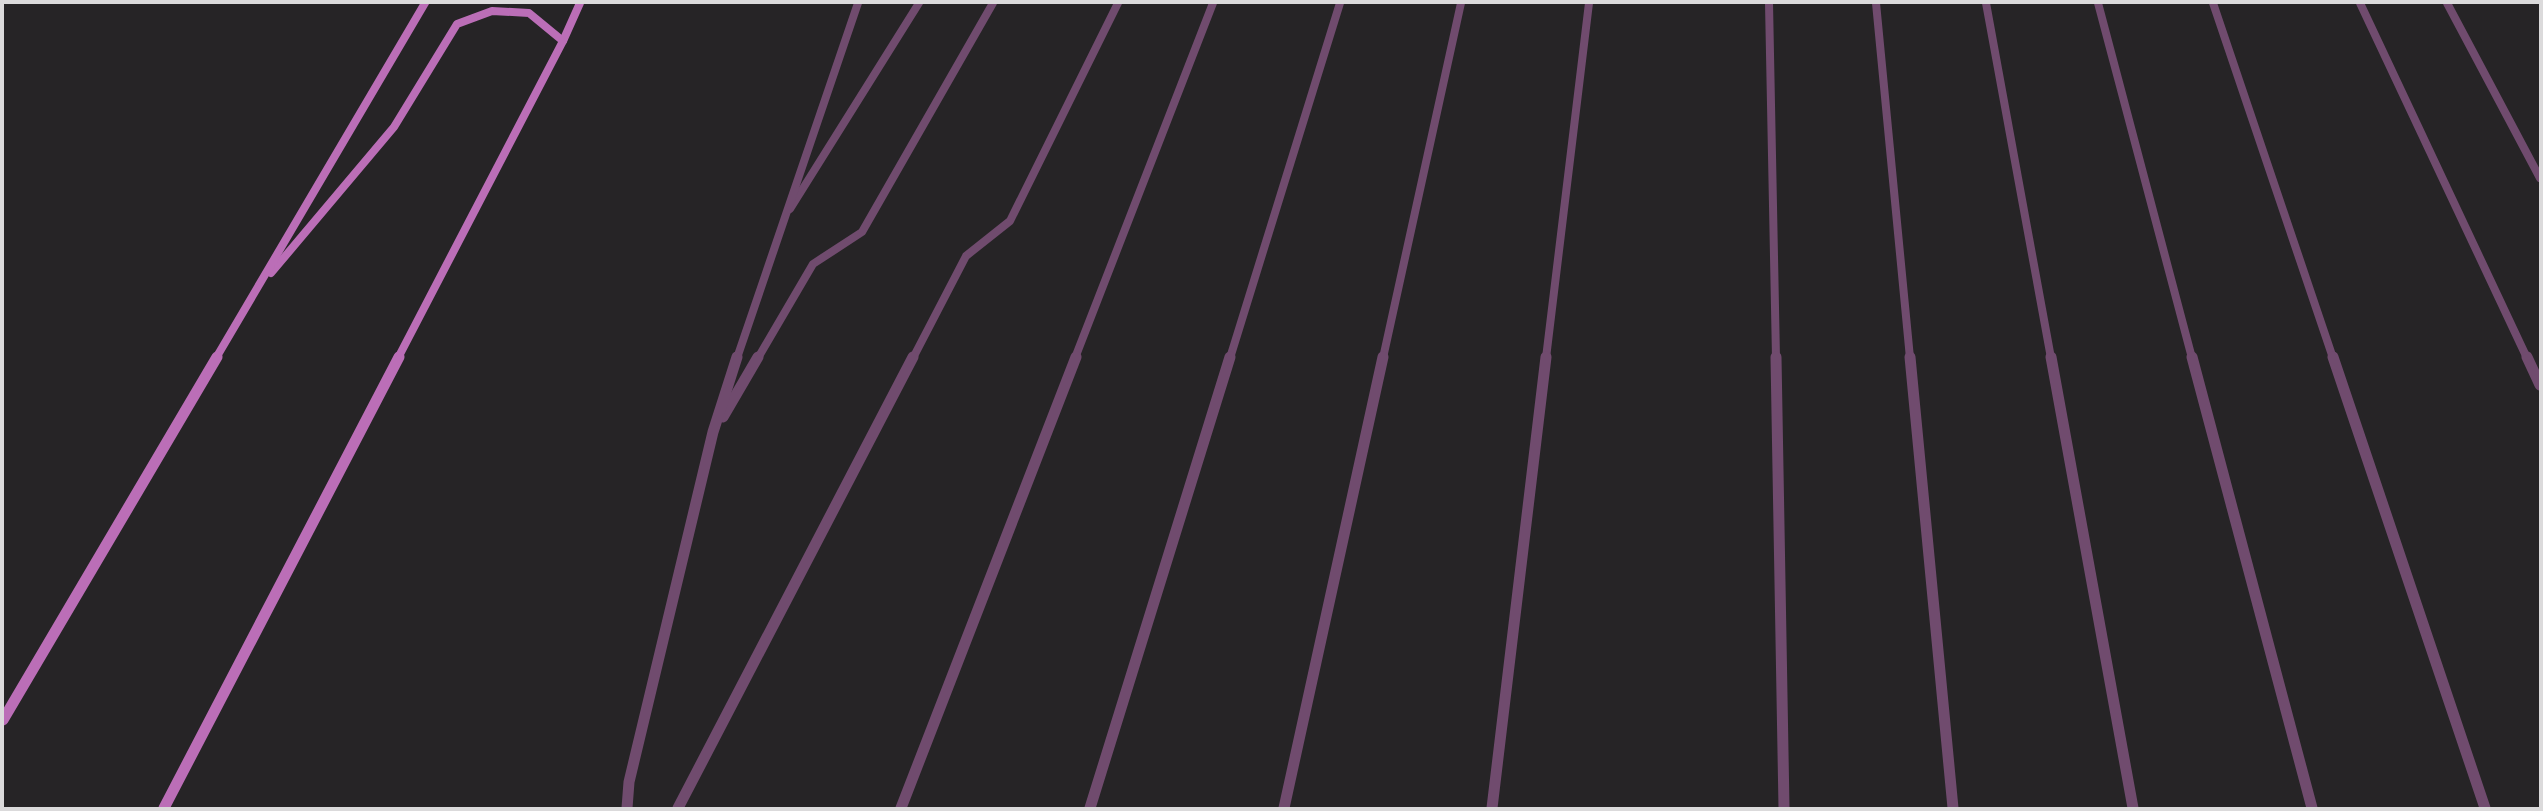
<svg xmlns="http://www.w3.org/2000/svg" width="2543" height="811" font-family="Bitter,serif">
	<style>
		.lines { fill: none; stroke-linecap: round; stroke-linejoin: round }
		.lane-far1 { stroke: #704b6e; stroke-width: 8 }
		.lane { stroke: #704b6e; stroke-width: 11 }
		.primary-far1 { stroke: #bb6eb7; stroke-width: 8 }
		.primary { stroke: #bb6eb7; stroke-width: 11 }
	</style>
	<rect width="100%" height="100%" fill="#262426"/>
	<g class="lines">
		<g class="lane-far1">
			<path d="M1769,3L1776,358"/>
			<path d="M1876,3L1910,358"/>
			<path d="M1986,3L2051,358"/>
			<path d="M2098,3L2192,358"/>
			<path d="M2213,3L2333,358"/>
			<path d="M2360,3L2527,358"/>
			<path d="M2447,3L2540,178"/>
			<path d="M790,209L919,3"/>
			<path d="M737,358L858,3"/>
			<path d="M758,358L813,264L862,232L993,3"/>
			<path d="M913,358L966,256L1010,221L1118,3"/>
			<path d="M1075,358L1213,3"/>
			<path d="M1230,358L1340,3"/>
			<path d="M1383,358L1461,3"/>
			<path d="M1546,358L1589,3"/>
		</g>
		<g class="lane">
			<path d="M1776,357L1784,808"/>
			<path d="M1910,357L1953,808"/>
			<path d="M2051,357L2133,808"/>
			<path d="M2192,357L2312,808"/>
			<path d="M2333,357L2485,808"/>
			<path d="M2527,357L2540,385"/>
			<path d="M723,417L758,357"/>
			<path d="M627,808L629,782L713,432L737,357"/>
			<path d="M678,808L913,357"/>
			<path d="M901,808L1076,357"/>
			<path d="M1090,808L1230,357"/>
			<path d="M1284,808L1383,357"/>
			<path d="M1492,808L1546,357"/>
		</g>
		<g class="primary-far1">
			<path d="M271,273L394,127L457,24L492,11L529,13L563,41"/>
			<path d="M216,358L425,3"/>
			<path d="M398,358L563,41L580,3"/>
		</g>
		<g class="primary">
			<path d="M3,720L217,357"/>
			<path d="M164,808L399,357"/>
		</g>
	</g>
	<rect width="2543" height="811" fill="none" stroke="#dbdadb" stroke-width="8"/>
</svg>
